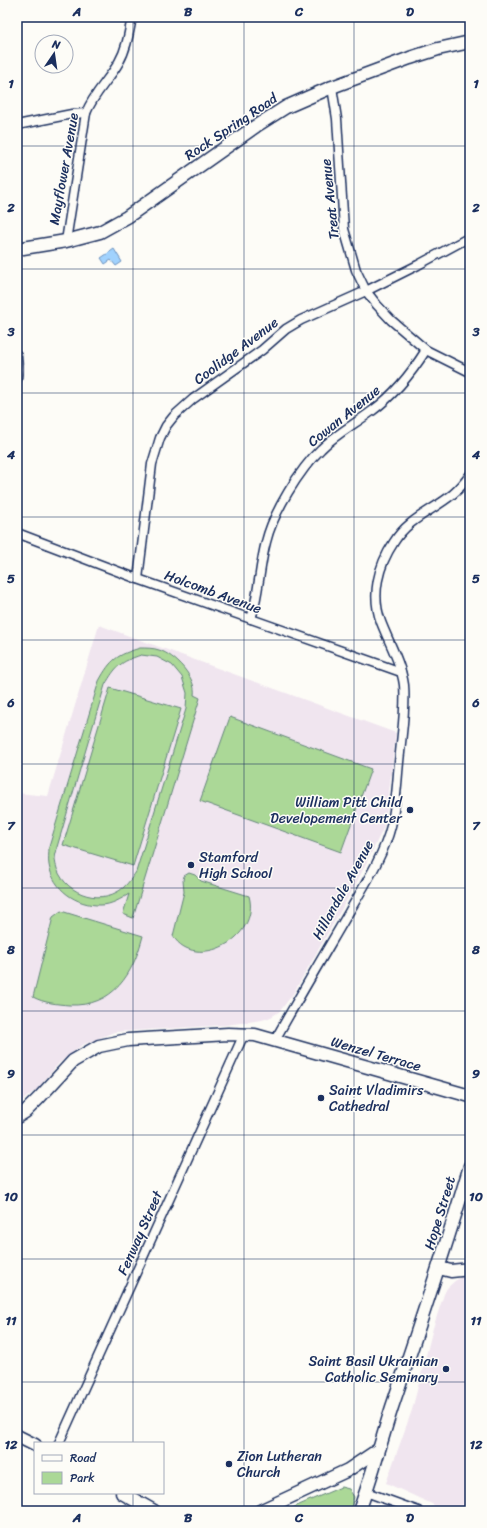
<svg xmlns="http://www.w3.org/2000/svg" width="487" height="1528" font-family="Sriracha,sans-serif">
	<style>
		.built { fill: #f0e5ef }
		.green { fill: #abd897; stroke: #63847a; fill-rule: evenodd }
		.water { fill: #a1d2fd; stroke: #6b91bd }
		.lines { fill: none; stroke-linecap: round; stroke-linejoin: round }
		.street-casing { stroke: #1b2f5e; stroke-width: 11 }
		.secondary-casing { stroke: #1b2f5e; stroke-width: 15 }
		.street { stroke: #fdfcf7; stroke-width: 8 }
		.secondary { stroke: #fdfcf7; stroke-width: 12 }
		.grid { fill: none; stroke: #1b2f5e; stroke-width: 1; stroke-opacity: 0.55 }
		.poi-dot { fill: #1b2f5e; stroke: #fdfcf7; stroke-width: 1.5 }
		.labels { text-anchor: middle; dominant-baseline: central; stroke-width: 3; stroke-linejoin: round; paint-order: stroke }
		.street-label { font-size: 14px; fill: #1b2f5e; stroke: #fdfcf7 }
		.poi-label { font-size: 14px; fill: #1b2f5e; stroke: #fdfcf7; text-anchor: start }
		.neatline { fill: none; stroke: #1b2f5e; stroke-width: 1.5 }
		.grid-label { font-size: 13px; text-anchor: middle; font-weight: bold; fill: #1b2f5e }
	</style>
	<rect width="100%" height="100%" fill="#fdfcf7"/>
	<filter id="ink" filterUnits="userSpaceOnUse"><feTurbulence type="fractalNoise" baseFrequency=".025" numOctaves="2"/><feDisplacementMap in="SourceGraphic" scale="8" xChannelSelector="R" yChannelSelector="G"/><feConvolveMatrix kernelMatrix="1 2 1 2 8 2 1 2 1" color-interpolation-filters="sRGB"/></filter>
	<g filter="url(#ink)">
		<g class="built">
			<path d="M99,625L396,733L387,810L384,827L356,884L293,994L280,1011L271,1017L262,1020L226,1025L114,1032L82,1045L59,1063L37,1089L17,1105V793L48,796Z"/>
			<path d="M470,1276V1493L464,1511H441L432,1504L386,1483L412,1410L433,1328L444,1294L447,1288L456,1280L462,1277Z"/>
		</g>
		<g class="green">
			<path d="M140,648C146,648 154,648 159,650C175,655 197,678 194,695L200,698L133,918L123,914L129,894C121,899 111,905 101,905C76,906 53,889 49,865C48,860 49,853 49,847L99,681C111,659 117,655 140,648ZM141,655L157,657L172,665L182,677L187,693L186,709L136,872C131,879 125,888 117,892C92,906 57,888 55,859C55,855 57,851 57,847L105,685C116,666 120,662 141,655Z"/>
			<path d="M110,688L181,709L133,866L63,845Z"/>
			<path d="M230,717L371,769L341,852L200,801Z"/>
			<path d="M189,873L195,875L201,881L249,896C261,939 195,972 173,936L184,892L183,880L184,876Z"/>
			<path d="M61,911L143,936C133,974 114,1007 69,1005C57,1004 44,1003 33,997L53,917Z"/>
			<path d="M341,1487L349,1489L354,1497L350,1511H285Z"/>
		</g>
		<path class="water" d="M114,249L122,262L116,266L111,260L105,264L101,258Z"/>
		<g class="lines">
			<g class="street-casing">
				<g id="street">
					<path d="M332,87L337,119L344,229L356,270L366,291L377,305L391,320L426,350L470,372"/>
					<path d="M17,125L72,114L86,113"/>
					<path d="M66,241L86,113C94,93 109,80 119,62C127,48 129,32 132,17"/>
					<path d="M17,355L18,369L17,379"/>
					<path d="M17,533L138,579L401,672"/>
					<path d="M138,579L152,464L160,438L166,426L174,416L193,399L262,350L286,329L301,320L366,291L418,265L470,237"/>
					<path d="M251,619C259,594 259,568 266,542C273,513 299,470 321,449C336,434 355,424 372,411C394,395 411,374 426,350"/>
					<path d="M275,1040C299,997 324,955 349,912C364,886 384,855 391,826C397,802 397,777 400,753C402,731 406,707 404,685C401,663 389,643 381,622C371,595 378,566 394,542C408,519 432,511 453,494C459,489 465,482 470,475"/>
					<path d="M59,1443L244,1034"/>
					<path d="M366,1492L418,1511"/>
				</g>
			</g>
			<g class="secondary-casing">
				<g id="secondary">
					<path d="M17,249L66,241L100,232L127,217L256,126L286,107L332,87L410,58L438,49L470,42"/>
					<path d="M17,1117L25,1112L38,1099L73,1061L99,1046L128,1040L228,1034L255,1035L470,1096"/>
					<path d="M439,1268L451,1271L470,1269"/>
					<path d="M17,1436L35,1445"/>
					<path d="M122,1493L154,1511"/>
					<path d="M260,1511L348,1470L378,1450"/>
					<path d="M359,1511C372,1477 381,1441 392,1407C419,1327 446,1247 470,1166"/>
				</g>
			</g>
			<use href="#street" class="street"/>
			<use href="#secondary" class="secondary"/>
		</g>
	</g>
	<path class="grid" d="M133,17V1443M244,17V1511M354,17V1511M17,146H470M17,269H470M17,393H470M17,517H470M17,640H470M17,764H470M17,888H470M17,1011H470M17,1135H470M17,1259H470M17,1382H470M133,1493V1511"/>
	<g class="poi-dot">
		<circle cx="410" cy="810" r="4"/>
		<circle cx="191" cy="865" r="4"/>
		<circle cx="321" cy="1098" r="4"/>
		<circle cx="446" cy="1369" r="4"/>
		<circle cx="229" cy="1464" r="4"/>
	</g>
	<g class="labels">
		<g class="street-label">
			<text transform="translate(231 127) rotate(-34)">Rock Spring Road</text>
			<text transform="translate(64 169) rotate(-80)">Mayflower Avenue</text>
			<text transform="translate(330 199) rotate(-96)">Treat Avenue</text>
			<text transform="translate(236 351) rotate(-37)">Coolidge Avenue</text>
			<text transform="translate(344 416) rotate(-39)">Cowan Avenue</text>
			<text transform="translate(213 592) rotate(20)">Holcomb Avenue</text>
			<text transform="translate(343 890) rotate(-61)">Hillandale Avenue</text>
			<text transform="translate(376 1054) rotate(16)">Wenzel Terrace</text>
			<text transform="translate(440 1213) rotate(-73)">Hope Street</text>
			<text transform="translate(140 1233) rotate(-66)">Fenway Street</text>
		</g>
		<g class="poi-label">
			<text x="402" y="802" text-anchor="end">William Pitt Child<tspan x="402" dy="16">Developement Center</tspan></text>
			<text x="199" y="857">Stamford<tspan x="199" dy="16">High School</tspan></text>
			<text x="329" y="1090">Saint Vladimirs<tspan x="329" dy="16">Cathedral</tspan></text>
			<text x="438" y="1361" text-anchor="end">Saint Basil Ukrainian<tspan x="438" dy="16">Catholic Seminary</tspan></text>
			<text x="237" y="1456">Zion Lutheran<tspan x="237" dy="16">Church</tspan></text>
		</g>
	</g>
	<rect width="487" height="1528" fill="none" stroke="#fdfcf7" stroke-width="44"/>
	<rect x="34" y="1442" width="130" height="52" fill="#fdfcf7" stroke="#a3aaba"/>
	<rect x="42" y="1455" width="20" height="6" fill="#fdfcf7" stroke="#a3aaba"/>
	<text x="70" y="1462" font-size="12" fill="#1b2f5e">Road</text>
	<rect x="42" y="1472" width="20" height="12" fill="#abd897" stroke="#a3aaba"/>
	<text x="70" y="1482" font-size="12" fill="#1b2f5e">Park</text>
	<g transform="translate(54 54) rotate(13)"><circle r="19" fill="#fdfcf7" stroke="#a3aaba"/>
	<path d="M0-3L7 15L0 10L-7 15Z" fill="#1b2f5e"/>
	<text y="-6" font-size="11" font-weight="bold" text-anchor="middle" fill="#1b2f5e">N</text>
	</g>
	<rect x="22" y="22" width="443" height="1484" class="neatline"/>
	<g class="grid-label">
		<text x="77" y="16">A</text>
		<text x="188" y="16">B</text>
		<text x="299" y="16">C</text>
		<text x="410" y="16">D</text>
		<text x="11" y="88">1</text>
		<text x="476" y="88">1</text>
		<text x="11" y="212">2</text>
		<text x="476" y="212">2</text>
		<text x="11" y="336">3</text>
		<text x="476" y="336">3</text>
		<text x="11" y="459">4</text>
		<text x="476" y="459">4</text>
		<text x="11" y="583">5</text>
		<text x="476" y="583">5</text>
		<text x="11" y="707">6</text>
		<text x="476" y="707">6</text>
		<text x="11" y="830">7</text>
		<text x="476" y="830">7</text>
		<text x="11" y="954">8</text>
		<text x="476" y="954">8</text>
		<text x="11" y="1078">9</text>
		<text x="476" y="1078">9</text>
		<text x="11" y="1201">10</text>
		<text x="476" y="1201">10</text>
		<text x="11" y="1325">11</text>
		<text x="476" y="1325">11</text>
		<text x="11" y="1449">12</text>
		<text x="476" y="1449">12</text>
		<text x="77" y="1522">A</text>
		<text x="188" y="1522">B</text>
		<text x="299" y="1522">C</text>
		<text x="410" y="1522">D</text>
	</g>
</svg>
